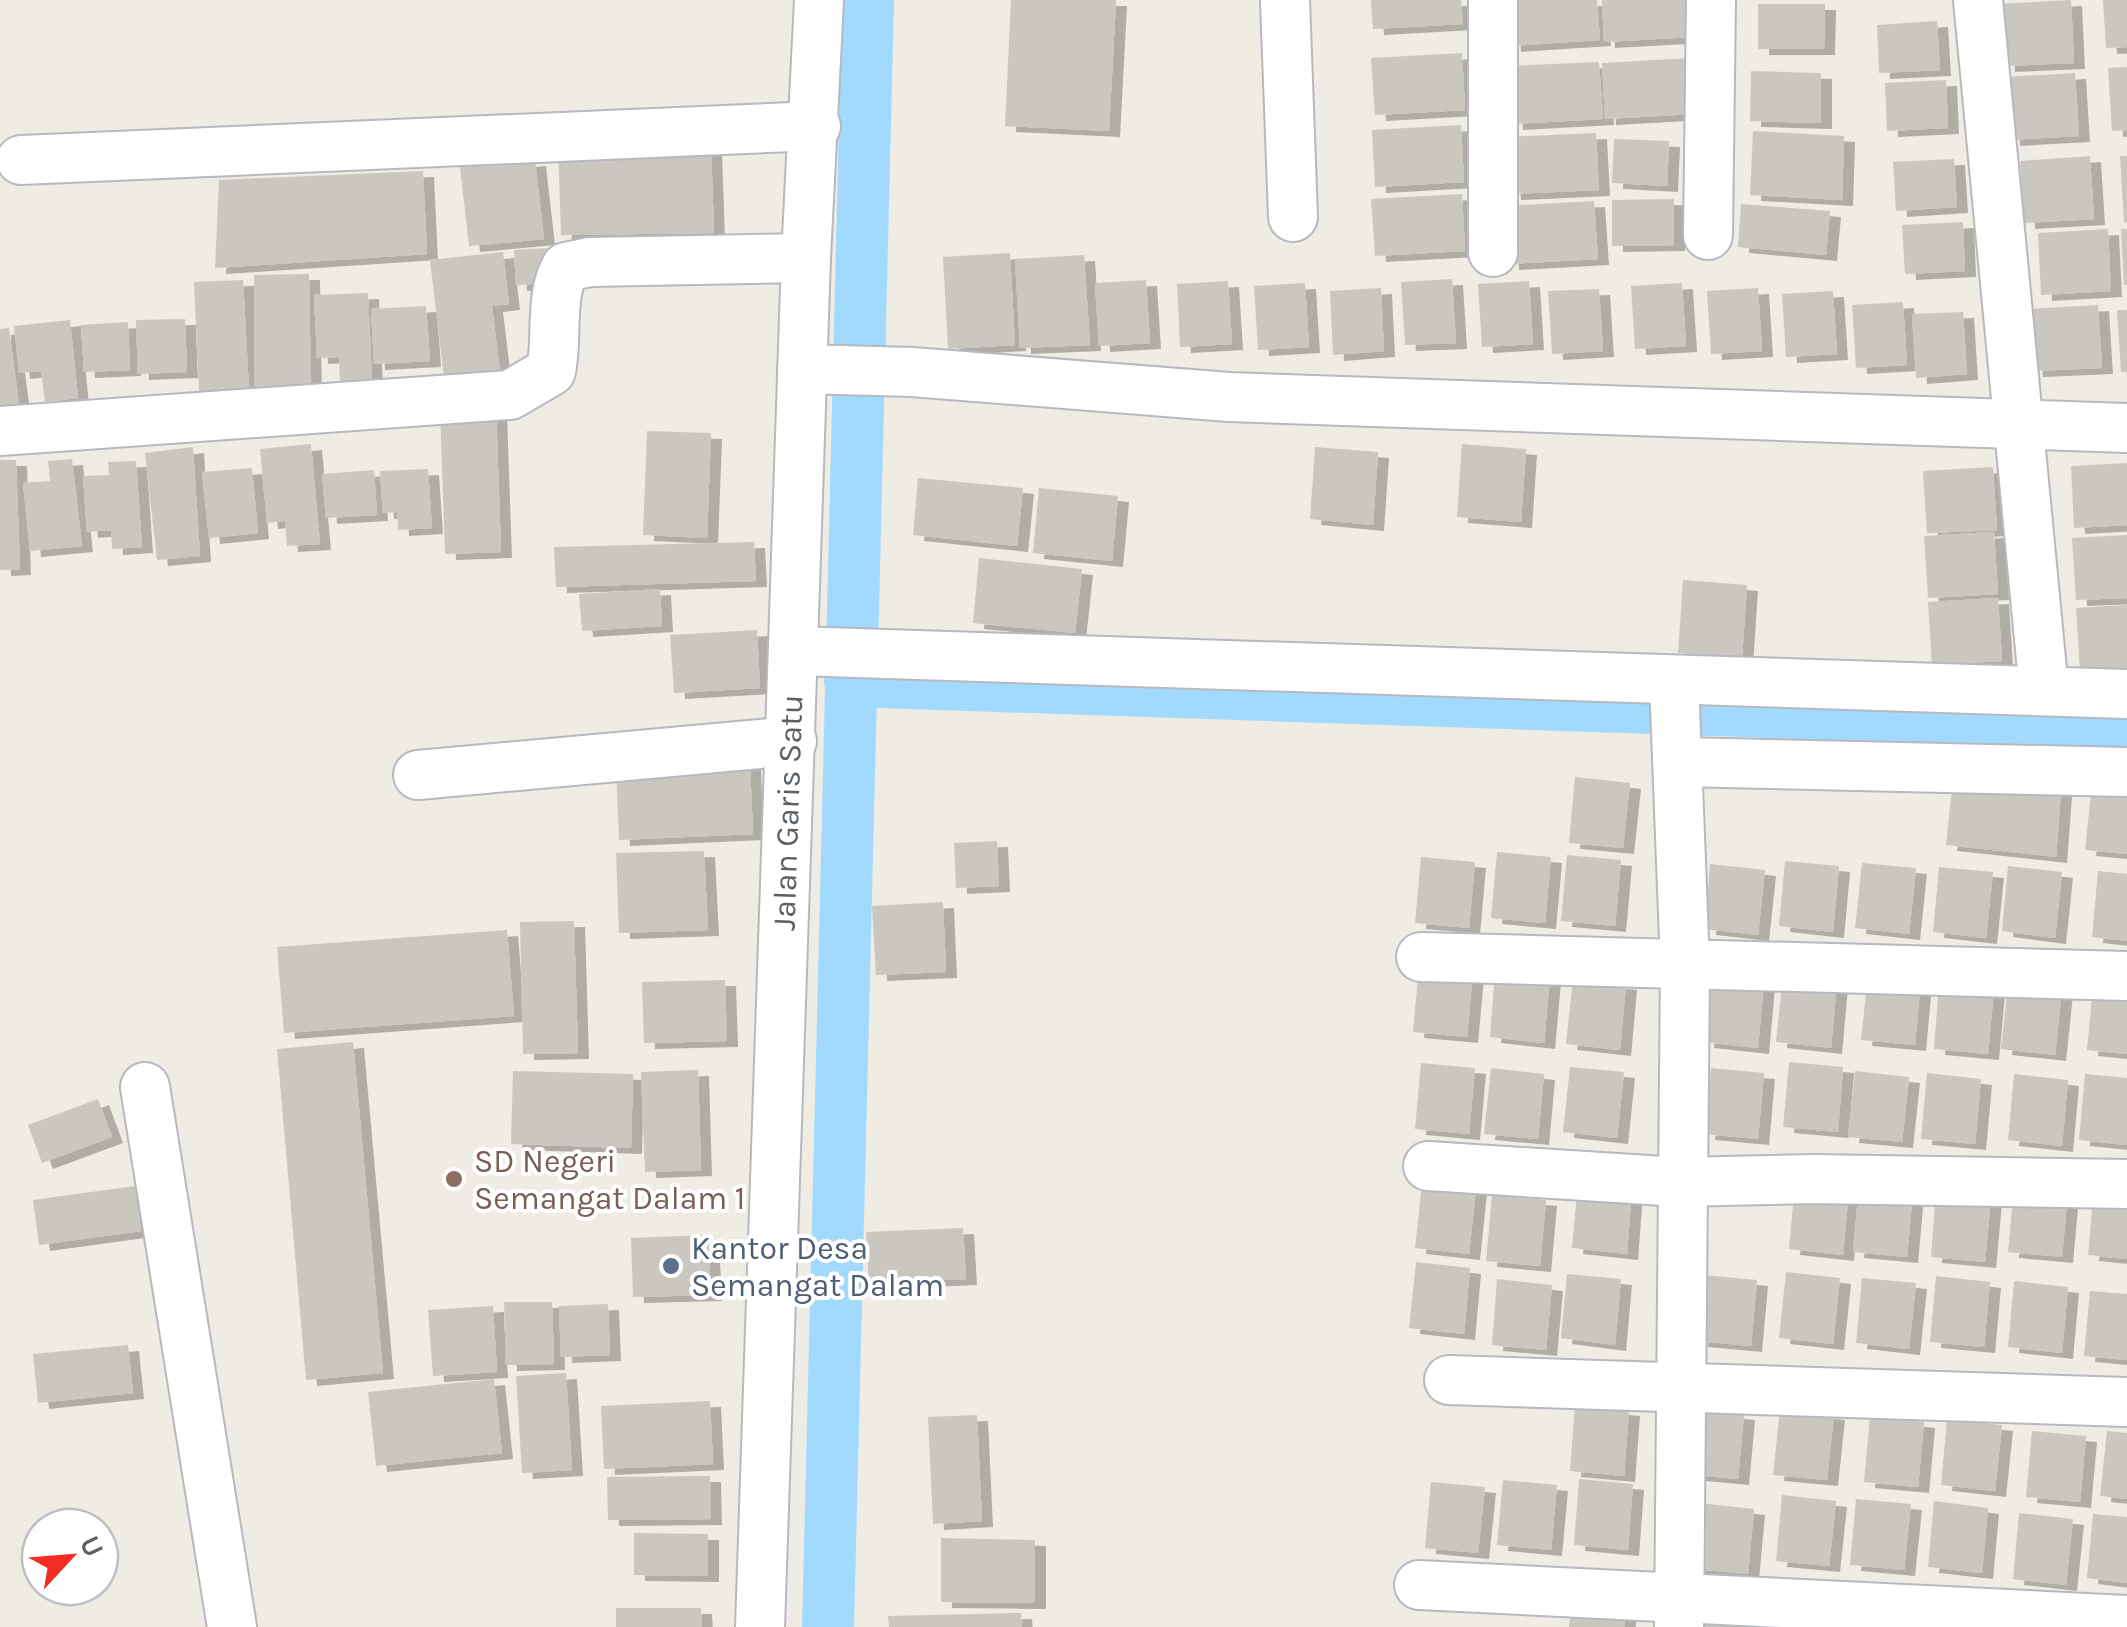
<svg xmlns="http://www.w3.org/2000/svg" width="2127" height="1627" font-family="Karla,sans-serif">
	<style>
		.lines { fill: none; stroke-linecap: round; stroke-linejoin: round }
		.canal { stroke: #a2daff; stroke-width: 52 }
		.building { fill: #cac6c0; filter: url(#shadow) }
		.minor-casing { stroke: #b6b9be; stroke-width: 52 }
		.minor { stroke: #fff; stroke-width: 48 }
		.education-dot { fill: #8d6e63; stroke: #fff; stroke-width: 4 }
		.service-dot { fill: #5c6f8a; stroke: #fff; stroke-width: 4 }
		.labels { text-anchor: middle; dominant-baseline: central; stroke-width: 8; stroke-linejoin: round; paint-order: stroke }
		.street-label { font-size: 32px; fill: #5b6065; stroke: #fff }
		.education-label { font-size: 32px; fill: #785e54; stroke: #fff; text-anchor: start }
		.service-label { font-size: 32px; fill: #4e5e75; stroke: #fff; text-anchor: start }
	</style>
	<defs>
		<filter id="shadow"><feDropShadow dx="11" dy="6" stdDeviation="0" flood-color="#0004"/></filter>
	</defs>
	<rect width="100%" height="100%" fill="#efece3"/>
	<g class="lines">
		<g class="canal">
			<path d="M850,681L2127,724"/>
			<path d="M828,1627L868,0"/>
		</g>
	</g>
	<g class="building">
		<path d="M1011,0H1116L1109,131L1005,126Z"/>
		<path d="M1371,0H1461L1463,24L1373,29Z"/>
		<path d="M1507,0H1597L1600,40L1510,46Z"/>
		<path d="M1602,0H1691L1693,37L1604,42Z"/>
		<path d="M2071,0L2074,63L2004,66L2000,4Z"/>
		<path d="M2103,0H2127V47L2106,48Z"/>
		<path d="M1758,4H1825L1824,49H1758Z"/>
		<path d="M1937,21L1940,70L1879,73L1877,25Z"/>
		<path d="M1462,53L1465,110L1375,115L1371,58Z"/>
		<path d="M1691,58L1695,114L1605,119L1602,63Z"/>
		<path d="M1599,62L1603,119L1512,124L1509,66Z"/>
		<path d="M2127,67V130L2112,131L2108,68Z"/>
		<path d="M1751,71L1821,73V123L1750,121Z"/>
		<path d="M2075,73L2079,136L2009,140L2005,77Z"/>
		<path d="M1946,80L1948,128L1887,131L1885,83Z"/>
		<path d="M1461,125L1464,182L1375,187L1372,130Z"/>
		<path d="M1753,131L1844,136L1842,200L1750,195Z"/>
		<path d="M1596,133L1599,190L1510,194L1506,137Z"/>
		<path d="M1614,139L1669,141L1667,186L1612,183Z"/>
		<path d="M711,146L714,233L561,235L558,147Z"/>
		<path d="M2090,156L2094,219L2024,223L2020,161Z"/>
		<path d="M2120,156H2127V222H2124Z"/>
		<path d="M1954,159L1957,207L1896,211L1893,162Z"/>
		<path d="M535,160L544,239L469,246L460,167Z"/>
		<path d="M423,171L427,254L215,268L219,180Z"/>
		<path d="M1462,194L1465,251L1375,256L1371,199Z"/>
		<path d="M1674,199V245L1612,246V200Z"/>
		<path d="M1594,201L1598,259L1508,264L1505,206Z"/>
		<path d="M1741,204L1830,211L1826,255L1738,247Z"/>
		<path d="M1963,222L1965,271L1905,274L1902,225Z"/>
		<path d="M2108,229L2111,291L2041,295L2038,233Z"/>
		<path d="M2121,229H2127V285H2124Z"/>
		<path d="M547,248L549,283L516,285L514,250Z"/>
		<path d="M503,252L509,304L492,306L500,372L444,378L430,260Z"/>
		<path d="M1010,253L1015,345L948,349L943,257Z"/>
		<path d="M1084,255L1090,345L1020,348L1015,259Z"/>
		<path d="M309,274L311,393H255L254,275Z"/>
		<path d="M1452,279L1456,343L1405,345L1401,282Z"/>
		<path d="M243,280L249,390L199,392L194,282Z"/>
		<path d="M1146,280L1150,343L1099,346L1095,283Z"/>
		<path d="M1228,281L1232,344L1180,347L1177,284Z"/>
		<path d="M1529,281L1533,344L1482,347L1478,284Z"/>
		<path d="M1305,283L1309,347L1258,350L1254,286Z"/>
		<path d="M1682,283L1686,346L1635,349L1631,286Z"/>
		<path d="M1381,288L1384,351L1333,355L1330,291Z"/>
		<path d="M1758,288L1762,351L1711,354L1707,291Z"/>
		<path d="M1599,289L1603,351L1552,354L1548,291Z"/>
		<path d="M1833,291L1837,354L1786,357L1782,294Z"/>
		<path d="M368,293L372,381L340,382L339,357L317,358L314,295Z"/>
		<path d="M1903,302L1907,365L1856,368L1852,305Z"/>
		<path d="M2098,305L2102,368L2032,371L2028,309Z"/>
		<path d="M426,306L430,361L374,364L371,309Z"/>
		<path d="M2117,310H2127V372H2121Z"/>
		<path d="M1963,312L1967,374L1916,378L1912,314Z"/>
		<path d="M185,319L187,372L138,374L136,320Z"/>
		<path d="M70,320L78,398L45,402L41,371L19,373L14,326Z"/>
		<path d="M128,322L130,370L84,372L81,325Z"/>
		<path d="M9,328L19,405L0,408V329Z"/>
		<path d="M496,409L501,552L445,554L440,410Z"/>
		<path d="M647,431L711,433L707,538L643,535Z"/>
		<path d="M311,444L320,544L287,546L285,521L267,523L260,449Z"/>
		<path d="M1462,444L1526,449L1521,522L1457,517Z"/>
		<path d="M193,447L200,556L157,560L145,453Z"/>
		<path d="M1315,447L1378,452L1373,525L1310,519Z"/>
		<path d="M72,459L82,546L30,551L23,483L50,481L48,461Z"/>
		<path d="M0,460H16L20,569L0,570Z"/>
		<path d="M136,461L142,547L112,549L111,530L87,532L83,476L109,475L108,462Z"/>
		<path d="M2127,463V525L2074,528L2071,466Z"/>
		<path d="M1993,467L1997,530L1927,533L1923,471Z"/>
		<path d="M252,468L258,533L209,538L202,472Z"/>
		<path d="M428,469L432,528L398,530L397,512L383,513L380,471Z"/>
		<path d="M374,470L377,515L326,518L322,474Z"/>
		<path d="M918,478L1023,488L1017,546L913,535Z"/>
		<path d="M1039,488L1118,496L1112,561L1033,553Z"/>
		<path d="M1994,532L1998,594L1928,598L1924,536Z"/>
		<path d="M2127,535V598L2076,600L2072,538Z"/>
		<path d="M754,542L756,581L556,587L554,547Z"/>
		<path d="M979,558L1082,569L1075,633L973,623Z"/>
		<path d="M1683,580L1747,585L1742,658L1678,653Z"/>
		<path d="M660,589L662,626L582,631L579,594Z"/>
		<path d="M1998,598L2002,661L1932,665L1928,602Z"/>
		<path d="M2127,605V668L2080,671L2076,608Z"/>
		<path d="M757,630L760,688L674,693L670,635Z"/>
		<path d="M750,764L753,834L619,840L616,769Z"/>
		<path d="M1575,777L1630,783L1623,848L1569,843Z"/>
		<path d="M1953,779L2061,791L2056,857L1946,845Z"/>
		<path d="M2092,784L2127,787V854L2085,850Z"/>
		<path d="M997,841L999,886L956,888L954,843Z"/>
		<path d="M704,851L708,930L619,933L616,853Z"/>
		<path d="M1497,852L1551,857L1545,923L1491,918Z"/>
		<path d="M1567,855L1621,860L1615,926L1561,921Z"/>
		<path d="M1421,857L1475,862L1469,928L1415,923Z"/>
		<path d="M1785,861L1839,866L1833,932L1779,926Z"/>
		<path d="M1862,863L1916,868L1909,934L1855,928Z"/>
		<path d="M1710,864L1765,870L1758,935L1705,929Z"/>
		<path d="M2008,866L2062,872L2055,938L2002,931Z"/>
		<path d="M1939,867L1993,872L1986,938L1933,932Z"/>
		<path d="M2098,871L2127,874V941L2092,937Z"/>
		<path d="M943,902L946,972L876,975L872,906Z"/>
		<path d="M574,921L578,1053L523,1054L520,922Z"/>
		<path d="M507,930L514,1016L284,1033L277,947Z"/>
		<path d="M1419,966L1473,972L1467,1037L1413,1032Z"/>
		<path d="M1495,971L1550,977L1544,1043L1490,1037Z"/>
		<path d="M1868,974L1921,979L1915,1045L1861,1040Z"/>
		<path d="M1710,976L1764,982L1758,1048L1703,1042Z"/>
		<path d="M1783,976L1837,982L1831,1048L1776,1042Z"/>
		<path d="M1573,979L1626,984L1620,1050L1566,1044Z"/>
		<path d="M725,980L727,1041L644,1043L642,982Z"/>
		<path d="M1939,983L1994,989L1988,1054L1934,1049Z"/>
		<path d="M2008,984L2062,989L2055,1055L2001,1049Z"/>
		<path d="M2093,985L2127,988V1054L2087,1050Z"/>
		<path d="M353,1042L383,1373L306,1380L277,1049Z"/>
		<path d="M1789,1062L1843,1067L1838,1132L1783,1127Z"/>
		<path d="M1421,1063L1475,1068L1469,1134L1415,1129Z"/>
		<path d="M1570,1067L1624,1072L1617,1138L1563,1132Z"/>
		<path d="M1491,1068L1544,1074L1538,1139L1484,1134Z"/>
		<path d="M1711,1068L1764,1073L1758,1139L1704,1134Z"/>
		<path d="M698,1070L701,1170L645,1172L641,1072Z"/>
		<path d="M513,1071L633,1074L631,1148L511,1144Z"/>
		<path d="M1855,1071L1909,1077L1902,1142L1848,1137Z"/>
		<path d="M1927,1073L1981,1079L1975,1144L1921,1139Z"/>
		<path d="M2014,1074L2068,1080L2062,1146L2008,1140Z"/>
		<path d="M2085,1074L2127,1078V1145L2079,1140Z"/>
		<path d="M98,1099L112,1137L42,1163L28,1125Z"/>
		<path d="M1422,1183L1476,1188L1469,1254L1415,1248Z"/>
		<path d="M1578,1183L1632,1188L1627,1254L1572,1248Z"/>
		<path d="M1795,1184L1849,1189L1843,1255L1789,1249Z"/>
		<path d="M135,1186L141,1231L39,1245L33,1200Z"/>
		<path d="M1859,1186L1913,1192L1907,1257L1853,1252Z"/>
		<path d="M2014,1186L2068,1191L2062,1257L2008,1252Z"/>
		<path d="M2094,1189L2127,1192V1259L2088,1255Z"/>
		<path d="M1936,1191L1991,1197L1985,1262L1931,1257Z"/>
		<path d="M1492,1195L1546,1200L1540,1266L1486,1261Z"/>
		<path d="M963,1228L966,1279L869,1283L866,1232Z"/>
		<path d="M708,1235L711,1295L633,1297L631,1238Z"/>
		<path d="M1416,1262L1470,1268L1464,1334L1409,1328Z"/>
		<path d="M1786,1272L1840,1278L1833,1344L1779,1338Z"/>
		<path d="M1567,1274L1621,1279L1615,1345L1561,1338Z"/>
		<path d="M1703,1275L1757,1280L1751,1346L1697,1341Z"/>
		<path d="M1936,1276L1990,1282L1984,1347L1930,1342Z"/>
		<path d="M1862,1278L1916,1283L1909,1349L1856,1343Z"/>
		<path d="M1497,1279L1552,1285L1546,1350L1492,1345Z"/>
		<path d="M2014,1281L2068,1287L2062,1353L2008,1347Z"/>
		<path d="M2090,1291L2127,1294V1360L2084,1356Z"/>
		<path d="M504,1302H552L554,1364L506,1365Z"/>
		<path d="M608,1304L610,1355L561,1357L559,1306Z"/>
		<path d="M493,1306L497,1372L433,1376L428,1310Z"/>
		<path d="M128,1345L133,1393L38,1403L33,1354Z"/>
		<path d="M566,1373L572,1470L522,1473L516,1376Z"/>
		<path d="M494,1379L502,1453L376,1466L368,1392Z"/>
		<path d="M710,1401L713,1464L604,1469L601,1406Z"/>
		<path d="M1575,1405L1629,1410L1624,1476L1570,1471Z"/>
		<path d="M1690,1409L1744,1414L1738,1479L1684,1474Z"/>
		<path d="M1780,1409L1834,1414L1827,1480L1773,1475Z"/>
		<path d="M977,1415L982,1521L933,1524L928,1417Z"/>
		<path d="M1870,1416L1924,1422L1918,1487L1864,1482Z"/>
		<path d="M1947,1419L2002,1425L1995,1491L1941,1485Z"/>
		<path d="M2032,1431L2086,1436L2080,1502L2026,1497Z"/>
		<path d="M2107,1431L2127,1433V1499L2100,1496Z"/>
		<path d="M710,1476L711,1519L608,1520L607,1477Z"/>
		<path d="M1579,1479L1633,1484L1628,1550L1574,1545Z"/>
		<path d="M1503,1480L1557,1485L1551,1550L1497,1545Z"/>
		<path d="M1431,1482L1485,1487L1478,1553L1425,1548Z"/>
		<path d="M1782,1495L1836,1501L1829,1566L1776,1561Z"/>
		<path d="M1856,1499L1911,1504L1904,1570L1850,1565Z"/>
		<path d="M1934,1501L1988,1508L1982,1573L1928,1567Z"/>
		<path d="M1699,1503L1754,1509L1748,1574L1694,1569Z"/>
		<path d="M2019,1513L2073,1519L2066,1585L2013,1579Z"/>
		<path d="M2093,1514L2127,1517V1583L2087,1578Z"/>
		<path d="M634,1533L708,1534V1576L634,1575Z"/>
		<path d="M941,1538L1035,1540V1603L941,1602Z"/>
		<path d="M1571,1604L1626,1610L1624,1627H1569Z"/>
		<path d="M616,1608H701L702,1627H616Z"/>
		<path d="M1701,1612L1755,1618V1627H1700Z"/>
		<path d="M1021,1613L1022,1627H889L888,1616Z"/>
	</g>
	<g class="lines">
		<g class="minor-casing">
			<g id="minor">
				<path d="M1285,0L1293,217"/>
				<path d="M1978,0L2044,691"/>
				<path d="M21,160L816,126"/>
				<path d="M1708,235L1711,0"/>
				<path d="M1493,252V0"/>
				<path d="M802,369L912,372L1229,397L2127,428"/>
				<path d="M0,431L510,395L551,371C558,339 549,295 566,267L590,262L806,258"/>
				<path d="M795,651L2127,694"/>
				<path d="M1674,680L1685,966L1679,1627"/>
				<path d="M1679,762L2127,772"/>
				<path d="M418,775L792,741"/>
				<path d="M1421,957L2127,976"/>
				<path d="M145,1087L232,1627"/>
				<path d="M1428,1166L1680,1182L1813,1179L2127,1184"/>
				<path d="M1449,1380L2127,1402"/>
				<path d="M1419,1585L2127,1620"/>
				<path id="s1" d="M760,1627L806,258L819,0"/>
			</g>
		</g>
		<use href="#minor" class="minor"/>
	</g>
	<circle class="education-dot" cx="454" cy="1179" r="10"/>
	<circle class="service-dot" cx="671" cy="1266" r="10"/>
	<g class="labels">
		<g class="street-label">
			<text stroke="none"><textPath href="#s1" startOffset="815">Jalan Garis Satu</textPath></text>
		</g>
		<g class="education-label">
			<text x="474" y="1161">SD Negeri<tspan x="474" dy="37">Semangat Dalam 1</tspan></text>
		</g>
		<g class="service-label">
			<text x="691" y="1248">Kantor Desa<tspan x="691" dy="37">Semangat Dalam</tspan></text>
		</g>
	</g>
	<g transform="translate(70 1557) rotate(64)"><circle r="48" fill="#ffffff" stroke="#bdbfc1" stroke-width="2.5"/>
	<path d="M0-8L18 38L0 25L-18 38Z" fill="#f32d24"/>
	<text y="-15" font-size="28" font-weight="bold" text-anchor="middle" fill="#5b6065">U</text>
	</g>
</svg>
